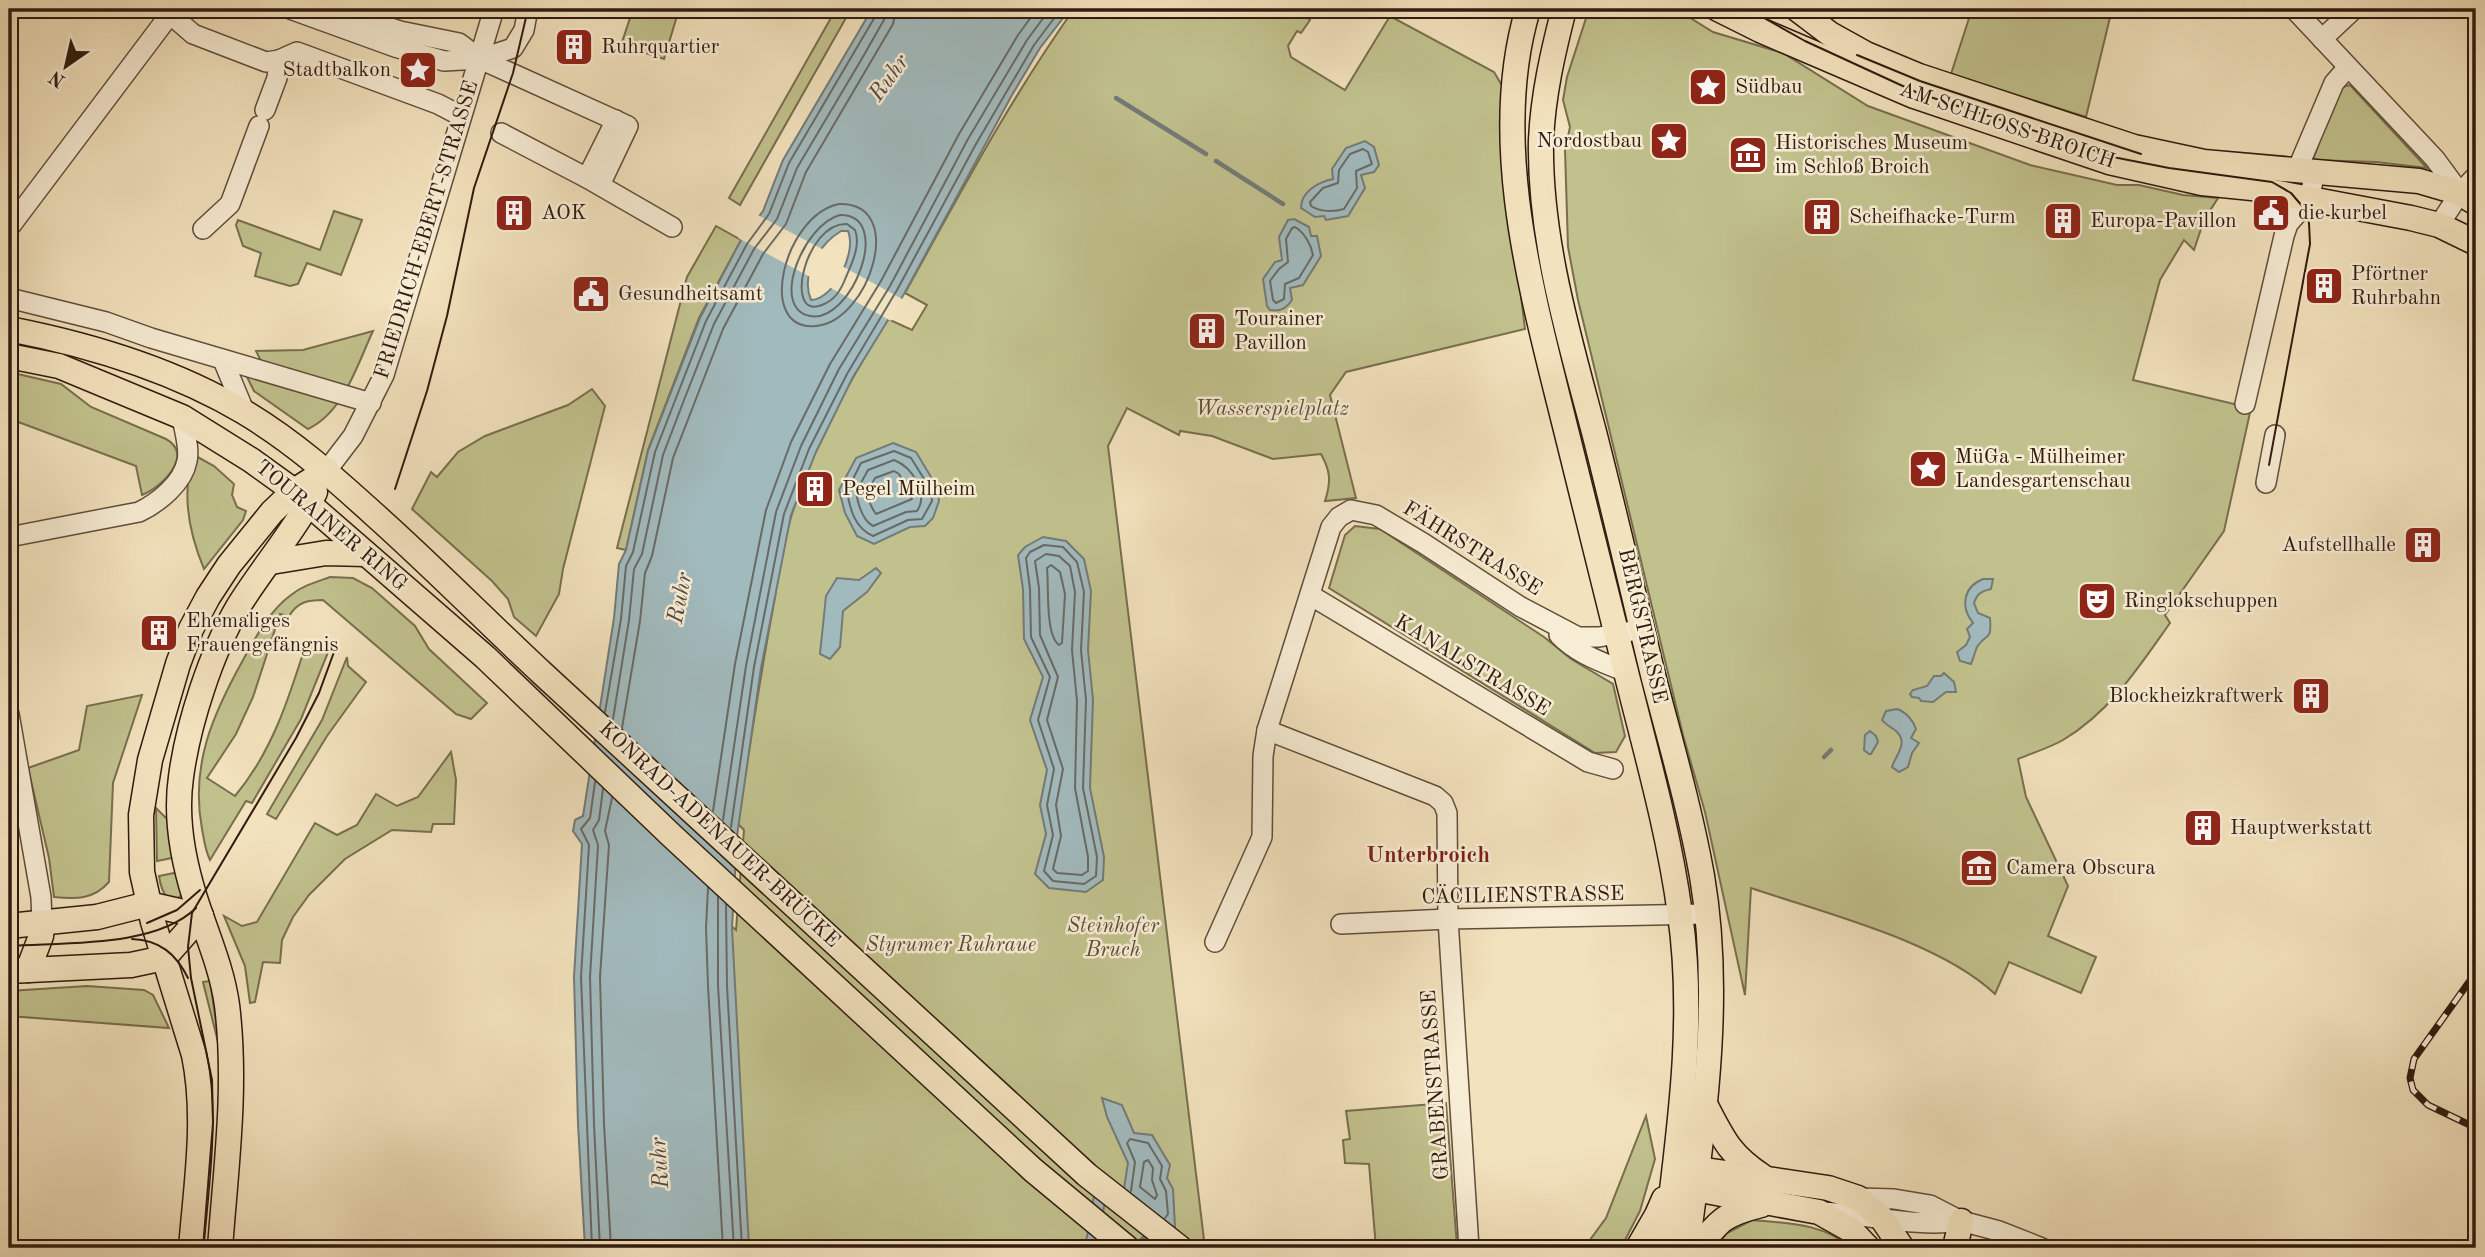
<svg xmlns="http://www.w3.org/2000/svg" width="2485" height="1257" font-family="'Old Standard TT',serif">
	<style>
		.green { fill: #c1c18d; stroke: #786e4e; stroke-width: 2 }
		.water { fill: #a1babd; stroke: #747a77; stroke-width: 2; fill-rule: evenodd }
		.pier { fill: #f2e2bd }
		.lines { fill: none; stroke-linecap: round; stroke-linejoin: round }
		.shore { stroke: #686a66; stroke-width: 2 }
		.stream { stroke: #747a77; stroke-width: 4.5 }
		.minor-casing { stroke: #604d3a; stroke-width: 22 }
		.major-casing { stroke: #301b0f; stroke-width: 27 }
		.minor { stroke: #f7ecd4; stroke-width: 19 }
		.major { stroke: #f2e2bd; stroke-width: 24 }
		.tram { stroke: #301b0f; stroke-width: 2 }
		.rail-casing { stroke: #301b0f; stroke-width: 7 }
		.rail { stroke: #f7ecd4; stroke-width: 4.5; stroke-dasharray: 13; stroke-linecap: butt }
		.labels { text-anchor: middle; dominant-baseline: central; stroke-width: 5; stroke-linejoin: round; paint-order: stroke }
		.poi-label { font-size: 21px; fill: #301b0f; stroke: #f7ecd4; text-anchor: start }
		.street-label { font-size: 21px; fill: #301b0f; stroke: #f7ecd4 }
		.park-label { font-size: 21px; font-style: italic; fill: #5c4d35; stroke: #f7ecd4 }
		.water-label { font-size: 23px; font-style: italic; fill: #524b43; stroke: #f7ecd4 }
		.neighbourhood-label { font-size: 23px; font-weight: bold; fill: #7a1f14; stroke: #f7ecd4 }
	</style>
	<rect width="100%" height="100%" fill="#f2e2bd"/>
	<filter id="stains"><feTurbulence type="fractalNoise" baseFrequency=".00286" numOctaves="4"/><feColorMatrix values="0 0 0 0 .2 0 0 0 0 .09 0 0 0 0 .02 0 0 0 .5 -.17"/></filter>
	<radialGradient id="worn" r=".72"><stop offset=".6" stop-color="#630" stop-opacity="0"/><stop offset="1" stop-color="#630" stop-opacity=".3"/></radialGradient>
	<g class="green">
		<path d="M633,9H653L677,16L664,59L621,45Z"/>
		<path d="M836,9H851L740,205L729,198Z"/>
		<path d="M1074,9H1293L1310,20L1301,33L1297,31L1288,46L1291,57L1345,90L1390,16L1494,72L1504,89L1505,167L1525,329L1346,372L1330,395L1356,498L1325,501C1331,482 1331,472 1321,454L1273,459L1212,436L1180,431L1179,435L1127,408L1108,446L1205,1248H667L656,860L736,930L744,830L738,824C749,750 760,676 774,603C779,574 783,542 792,514C813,445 850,380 888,319L912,330L927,305L905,293C958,197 1010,99 1074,9Z"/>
		<path d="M1589,9H1676L1713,32L1783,53L1868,106L2030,165L2117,185H2139L2183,195L2218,198L2204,220L2194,250L2184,240L2160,280L2133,380L2251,408L2224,531L2165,615L2170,623C2139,667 2110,712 2063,740C2049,748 2032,753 2018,759L2026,797L2068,886L2048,936L2096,957L2081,993L2009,962L1995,994C1939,941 1824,913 1751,888L1745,995L1705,812L1683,735L1578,300L1568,247L1565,150L1570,127L1563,100L1567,77Z"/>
		<path d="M1972,9H2112L2086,117L1951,74Z"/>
		<path d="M2350,85L2427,168L2376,162L2313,160L2338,88Z"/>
		<path d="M334,211L362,220L341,275L307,263L298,284L290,286L255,276L261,253L243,246L236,225L238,220L320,250Z"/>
		<path d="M716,226L741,240L699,318L648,450L626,550L617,548L687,277Z"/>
		<path d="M373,331C357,365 344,412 308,429L254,391L245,373L261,361L256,351L303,350Z"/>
		<path d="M9,372L61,384L91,407L166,439C195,455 161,488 142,495L136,466L13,420L9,426Z"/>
		<path d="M592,389L605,406L563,569L559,594L536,636L514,617L508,599L492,581L412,509L431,472L437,477L458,452L485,436L568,405Z"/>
		<path d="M194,455L214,466L234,484L232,495L237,507L246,511L243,520L204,569C189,533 181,492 194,455Z"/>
		<path d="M1355,526L1380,529L1544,637L1571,659L1613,684L1625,736L1616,752L1595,753L1329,588L1345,535Z"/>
		<path d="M330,577L353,578L372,588L415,626L429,649L487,703L471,719L456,714L323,600C307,600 298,602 289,616L280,614L253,697L236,734L207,778L235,796C272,752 289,698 306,644L331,645L301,719L252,803L246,801L210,860C205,850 204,839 202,829C190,765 213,714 243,660C256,637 269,611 291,595C302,586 316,582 330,577Z"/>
		<path d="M347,657L348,666L366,682L327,736L276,819L267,814L322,720Z"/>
		<path d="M142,695L113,783L109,882C93,900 76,899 54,897L49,858L28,768L79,750L87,706Z"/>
		<path d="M451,752L456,780L454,824H433L431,832L392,830L345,859L309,895L293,917L282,940L280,963L263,962L255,1002L250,1003L245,966L224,916L242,926L257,922L315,823L337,835L357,825L376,794L397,806L418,797Z"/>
		<path d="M156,808L171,823L177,857L157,861Z"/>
		<path d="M179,872L184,891C170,913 161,890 159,876Z"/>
		<path d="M210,981L220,1050L203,982Z"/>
		<path d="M87,986L144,990L153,995L169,1028L9,1016V991Z"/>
		<path d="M1446,1103L1457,1246L1376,1248L1369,1164L1345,1163L1343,1140L1350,1139L1346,1111Z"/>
		<path d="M1646,1116L1655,1159L1640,1211L1621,1248H1584L1606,1218Z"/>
		<path d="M1752,1220C1785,1223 1825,1223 1850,1248H1715L1727,1233Z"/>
	</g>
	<g class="water">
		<path d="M872,9H1070L1040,48L1012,95L904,294L853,377L816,452L791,515L761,668L737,836L732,928L749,1248H585L578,1124L574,977L582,844L573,831L575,820L583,816L614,618L619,564L626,550L648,451L700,318L741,240L763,211L783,160ZM841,231H848C857,251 835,299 811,300C800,274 820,244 841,231Z"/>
		<path d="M1365,141L1374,147L1379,165L1374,172L1361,175L1365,188L1348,216L1326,220L1324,216L1315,217L1301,208C1301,191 1319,182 1333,179L1332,169L1346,148Z"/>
		<path d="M1294,219L1309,227L1311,236H1317L1321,256L1303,285L1290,288L1292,300C1287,308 1280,312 1270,310L1267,306L1263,279L1275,262L1282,260L1279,237L1288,220Z"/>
		<path d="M893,443L916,452L937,487L939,501L933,518L925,526L910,527L874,544L857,536L845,513L839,490L856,458Z"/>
		<path d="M1043,537L1066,541L1084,559L1091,591L1088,650L1093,700L1090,788L1104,857L1103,880L1086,892L1049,888L1035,874L1046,834L1040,805L1047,770L1030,720L1043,677L1024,639L1023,589L1018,555L1025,547Z"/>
		<path d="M876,568L881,573L867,592L843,611L840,647L830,659L820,654L826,596L837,578L859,580Z"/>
		<path d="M1983,579H1993L1991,589C1981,591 1977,594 1974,603L1978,613L1990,618C1992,643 1986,632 1977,647C1975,652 1973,659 1971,664L1960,661L1957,652L1966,645L1970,637L1967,629L1973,623C1960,607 1963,587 1983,579Z"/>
		<path d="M1944,673L1954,682L1956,692H1946L1933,702L1921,701L1919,698L1912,697L1910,694L1913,690L1927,686L1934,676H1941Z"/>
		<path d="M1897,709C1906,712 1913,720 1916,729L1911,738L1919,743L1912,753L1908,767L1899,772L1892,767C1896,754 1909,743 1896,731C1891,727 1886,725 1882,720L1886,711Z"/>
		<path d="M1870,731L1876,736L1878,742L1871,754H1869L1864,750L1865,735Z"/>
		<path d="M1102,1098L1122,1105L1134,1133L1152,1135L1170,1165L1167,1178L1173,1189L1175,1227L1160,1225L1123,1195L1128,1163L1107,1117Z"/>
		<path d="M1097,1178L1105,1197L1099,1248H1085Z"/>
	</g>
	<g class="pier">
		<path d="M756,214L824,250L812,278L738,238Z"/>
		<path d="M840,265L904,300L891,321L829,287Z"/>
	</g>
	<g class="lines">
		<g class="shore">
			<path d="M1363,149L1368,152L1372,164L1356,171L1357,188L1344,209C1334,212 1320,212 1311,206L1310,202L1323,188L1338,183L1339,170L1350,154Z"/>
			<path d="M839,204C908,202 869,322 816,326C755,332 784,215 839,204Z"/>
			<path d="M840,215C894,214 852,324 810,316C769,308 804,224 840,215Z"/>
			<path d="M847,224L855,230C861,245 852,263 846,277C841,290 835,300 822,305C783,321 805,222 847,224Z"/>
			<path d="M1292,228L1295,227C1305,233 1311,245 1313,255L1299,278L1285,284L1284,299L1276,303L1273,300L1270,281L1279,269L1288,262L1286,239Z"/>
			<path d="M894,451L911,458L931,490L932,501L922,519L908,520L873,536C855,528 850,510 847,491L861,463Z"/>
			<path d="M894,460C912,467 929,493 917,511L906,512L873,526C862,520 858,504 856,492L868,470Z"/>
			<path d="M894,471L899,474L912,499L876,514C866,500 867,492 875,478Z"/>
			<path d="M1044,545L1063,547L1077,562L1084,592L1081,650L1086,700L1083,788L1097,857L1096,876L1084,884L1053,881L1044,871L1053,835L1047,805L1054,769L1038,720L1050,677L1031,637L1030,589L1026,558L1030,552Z"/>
			<path d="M1046,554L1059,556L1070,566L1075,592L1072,650L1077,701L1075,788L1088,857V871L1082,875L1057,873L1053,869L1061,836L1056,805L1063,769L1047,720L1058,677L1040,635L1039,588L1035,561Z"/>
			<path d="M1051,565L1060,572L1065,594L1062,643L1059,645C1045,635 1049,587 1047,568Z"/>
			<path d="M605,712L621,619L626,566L633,552L655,452L706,321L747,244L769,214L789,163L876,15L877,9"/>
			<path d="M613,719L629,620L634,569L642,554L663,455L684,400L714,324L754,249L777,219L797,168L864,55L885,18L886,9"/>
			<path d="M622,728L640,621L645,573L652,556L673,458L694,404L723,329L763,254L786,224L806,172L893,24L896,9"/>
			<path d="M713,811L735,664L766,510L791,442L830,364L881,281L959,134L1018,35L1037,9"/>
			<path d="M723,820L746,666L776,512L801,446L839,369L890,286L968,139L1027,40L1050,9"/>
			<path d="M731,827L754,667L784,514L809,449L847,374L897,290L976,144L1034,45L1061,9"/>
			<path d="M708,888L706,928L708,986L723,1248"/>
			<path d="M718,897V986L734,1248"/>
			<path d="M726,905L727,986L742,1248"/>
			<path d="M1148,1160L1153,1168L1152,1180L1157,1195L1155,1199L1140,1187L1144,1162Z"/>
			<path d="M1131,1191L1135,1162L1127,1143L1130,1139L1148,1143L1162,1166L1160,1179L1166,1191L1168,1214L1165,1218"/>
			<path d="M592,1248L581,977L589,845L581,829L590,818L595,782"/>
			<path d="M600,1248L594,1124L590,977L598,845L593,830L599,820L603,789"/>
			<path d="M611,1248L604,1124L600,977L609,845L605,831L612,798"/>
		</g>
		<g class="stream">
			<path d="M1116,98L1206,154"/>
			<path d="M1216,161L1283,204"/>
			<path d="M1824,757L1831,750"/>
			<path d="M1134,1247L1148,1234"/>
		</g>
		<g class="minor-casing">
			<g id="minor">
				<path d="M290,9L395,47L444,61L480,59L513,48L524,30L528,9"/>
				<path d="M333,9L400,31L459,43L480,59L628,126L600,185"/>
				<path d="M2294,9L2435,159L2460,193"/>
				<path d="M170,14L193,34L266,62L279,60L297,52L438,104L461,116"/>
				<path d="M2322,39L2354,9"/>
				<path d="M265,110L277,78L279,60"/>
				<path d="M501,133L587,178L672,227"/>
				<path d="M2297,170L2334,83L2348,67"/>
				<path d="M587,178L616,120"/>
				<path d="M2439,225L2460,193L2476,176"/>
				<path d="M9,228L174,9"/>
				<path d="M203,229L230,204L259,126"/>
				<path d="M9,298L106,322L151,338L371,403"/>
				<path d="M223,360L245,413"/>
				<path d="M2245,404L2284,236L2288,224L2309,200L2315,172"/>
				<path d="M327,470L353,436L384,375L494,9"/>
				<path d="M2266,483L2275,435"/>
				<path d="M9,537L139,512C158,503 183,483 187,461C190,448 184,430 182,417"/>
				<path d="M1310,595L1588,762L1613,769"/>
				<path d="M1559,635C1577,654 1602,662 1626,672"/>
				<path d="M9,714L41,897L42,923"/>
				<path d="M1267,730L1435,796L1443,803L1447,813L1448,919L1469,1248"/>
				<path d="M1341,924L1448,919L1707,914"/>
				<path d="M1215,942L1262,837L1263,756L1267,730L1331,527L1339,517L1351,510L1376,515L1423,543L1521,607L1578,637H1599L1643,629"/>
				<path d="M1858,1198L1894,1199L1930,1205L1961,1221L1999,1231L2042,1248"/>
				<path d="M1820,1212C1866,1214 1917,1228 1961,1221"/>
			</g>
		</g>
		<g class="major-casing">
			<g id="major">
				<path d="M1528,9C1488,142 1533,296 1565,426C1586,508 1606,590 1626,672C1646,752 1669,832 1680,914C1696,1025 1678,1138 1665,1248"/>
				<path d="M1564,9C1553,52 1543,95 1541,140C1539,238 1569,338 1594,432C1615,514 1634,597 1654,679C1671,744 1690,809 1702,876C1723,999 1703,1126 1687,1248"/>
				<path d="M1718,9L1760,30L1914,96L2109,162L2202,183L2252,188L2411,218L2439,225L2476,243"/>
				<path d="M1797,9L1830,34L1866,54L1919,76L2134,147L2204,162L2419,181L2460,193L2476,203"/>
				<path d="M9,329C91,345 172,369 244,412C294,442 333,477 376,516C433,567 487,622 543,674C725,841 906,1008 1087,1175L1180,1248"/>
				<path d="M9,356L59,366L182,417L251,460L294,491L485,657L672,836L1033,1170L1127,1248"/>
				<path d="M271,562L326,553L366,554"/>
				<path d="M9,926L97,917L148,904L201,916"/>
				<path d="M28,970L41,936L42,923"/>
				<path d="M9,971L131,965L164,958L201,916"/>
				<path d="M1706,1106C1723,1139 1730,1155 1762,1176"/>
				<path d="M1684,1173L1698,1169L1828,1188L1858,1198L1881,1217L1902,1248"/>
				<path d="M1682,1181L1695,1189L1819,1212L1851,1230L1868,1248"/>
				<path d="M191,1248C196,1185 207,1118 194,1055L153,922L142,872L141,815L150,760L178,664L191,629L208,597L229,565L272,512L294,491L327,470"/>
				<path d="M220,1248C226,1167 237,1086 227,1005C222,968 206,933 195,898C183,860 175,818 181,777C188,724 211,653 238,607C262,568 293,533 315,492"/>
				<path d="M1638,1248L1657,1215L1664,1199"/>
				<path d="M1698,1248C1720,1219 1725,1214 1761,1205"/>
				<path d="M1955,1248L1961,1221"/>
			</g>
		</g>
		<use href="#minor" class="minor"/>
		<use href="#major" class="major"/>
		<g class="tram">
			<path d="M1748,9L1805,41L1918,93L2118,158L2169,168L2272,182L2291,193L2303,207L2309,223L2310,244L2269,465"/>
			<path d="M1857,55L1920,81L2141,154"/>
			<path d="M395,489L427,391L447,316L474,188L513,73L528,9"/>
			<path d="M147,923L177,910L200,890"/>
			<path d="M132,939C160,940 176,954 188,978"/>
			<path d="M9,946C63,942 155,948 196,908"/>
			<path d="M203,1248L213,1123L212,1080L191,978L188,947L192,913L296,738L319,693L334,652"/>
		</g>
		<g class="rail-casing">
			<path id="rail" d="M2476,972L2414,1059L2410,1078L2413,1090L2428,1105L2476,1128"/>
		</g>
		<use href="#rail" class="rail"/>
	</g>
	<defs>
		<g id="building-square" transform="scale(2.0125)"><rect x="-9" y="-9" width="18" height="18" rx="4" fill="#8f2418" stroke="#f7ecd4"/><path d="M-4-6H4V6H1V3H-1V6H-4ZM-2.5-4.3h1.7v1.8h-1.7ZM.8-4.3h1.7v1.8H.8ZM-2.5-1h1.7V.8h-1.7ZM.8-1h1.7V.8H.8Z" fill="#fff"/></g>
		<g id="sight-square" transform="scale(2.0125)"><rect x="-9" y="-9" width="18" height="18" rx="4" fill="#8f2418" stroke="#f7ecd4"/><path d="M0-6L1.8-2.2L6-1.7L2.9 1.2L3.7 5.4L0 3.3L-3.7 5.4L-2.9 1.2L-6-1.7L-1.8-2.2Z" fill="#fff"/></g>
		<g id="museum-square" transform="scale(2.0125)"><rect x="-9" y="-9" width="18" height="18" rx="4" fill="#8f2418" stroke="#f7ecd4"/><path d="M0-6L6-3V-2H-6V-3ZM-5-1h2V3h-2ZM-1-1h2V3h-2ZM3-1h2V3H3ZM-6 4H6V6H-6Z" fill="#fff"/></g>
		<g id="civic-square" transform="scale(2.0125)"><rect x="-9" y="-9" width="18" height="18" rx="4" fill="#8f2418" stroke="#f7ecd4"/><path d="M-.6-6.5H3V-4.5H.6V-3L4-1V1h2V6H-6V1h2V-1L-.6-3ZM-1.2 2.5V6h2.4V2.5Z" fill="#fff"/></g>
		<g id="theatre-square" transform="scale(2.0125)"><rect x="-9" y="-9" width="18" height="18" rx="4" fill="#8f2418" stroke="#f7ecd4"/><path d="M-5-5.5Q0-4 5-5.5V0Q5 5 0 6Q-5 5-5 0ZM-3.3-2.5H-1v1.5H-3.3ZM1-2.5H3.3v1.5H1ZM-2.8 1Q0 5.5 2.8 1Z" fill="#fff"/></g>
	</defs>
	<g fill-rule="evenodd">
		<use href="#building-square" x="574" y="47"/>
		<use href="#sight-square" x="418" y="70"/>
		<use href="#sight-square" x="1708" y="87"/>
		<use href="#sight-square" x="1669" y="141"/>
		<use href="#museum-square" x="1748" y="155"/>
		<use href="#building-square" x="514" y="213"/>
		<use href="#civic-square" x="2271" y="213"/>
		<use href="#building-square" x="1822" y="217"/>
		<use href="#building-square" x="2063" y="221"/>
		<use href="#building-square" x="2324" y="286"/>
		<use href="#civic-square" x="591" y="294"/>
		<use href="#building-square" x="1207" y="331"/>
		<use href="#sight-square" x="1928" y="469"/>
		<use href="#building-square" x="815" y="489"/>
		<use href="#building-square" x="2423" y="545"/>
		<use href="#theatre-square" x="2097" y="601"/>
		<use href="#building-square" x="159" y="633"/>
		<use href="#building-square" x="2311" y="696"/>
		<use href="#building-square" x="2203" y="828"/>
		<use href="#museum-square" x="1979" y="868"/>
	</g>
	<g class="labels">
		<g class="poi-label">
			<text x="601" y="47">Ruhrquartier</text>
			<text x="391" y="70" text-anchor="end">Stadtbalkon</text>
			<text x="1735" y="87">Südbau</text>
			<text x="1642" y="141" text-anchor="end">Nordostbau</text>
			<text x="1775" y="143">Historisches Museum<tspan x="1775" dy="24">im Schloß Broich</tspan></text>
			<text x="541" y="213">AOK</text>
			<text x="2298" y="213">die kurbel</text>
			<text x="1849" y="217">Scheifhacke-Turm</text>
			<text x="2090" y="221">Europa-Pavillon</text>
			<text x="2351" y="274">Pförtner<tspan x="2351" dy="24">Ruhrbahn</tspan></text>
			<text x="618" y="294">Gesundheitsamt</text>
			<text x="1234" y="319">Tourainer<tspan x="1234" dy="24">Pavillon</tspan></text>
			<text x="1955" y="457">MüGa - Mülheimer<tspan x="1955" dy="24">Landesgartenschau</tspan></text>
			<text x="842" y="489">Pegel Mülheim</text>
			<text x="2396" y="545" text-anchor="end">Aufstellhalle</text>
			<text x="2124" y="601">Ringlokschuppen</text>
			<text x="186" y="621">Ehemaliges<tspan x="186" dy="24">Frauengefängnis</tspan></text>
			<text x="2284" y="696" text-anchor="end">Blockheizkraftwerk</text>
			<text x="2230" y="828">Hauptwerkstatt</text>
			<text x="2006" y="868">Camera Obscura</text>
		</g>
		<g class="street-label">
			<text transform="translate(2007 126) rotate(19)">AM SCHLOSS BROICH</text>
			<text transform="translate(427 230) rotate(-73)">FRIEDRICH-EBERT-STRASSE</text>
			<text transform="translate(331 526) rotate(40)">TOURAINER RING</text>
			<text transform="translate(1472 549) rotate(32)">FÄHRSTRASSE</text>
			<text transform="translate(1642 626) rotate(77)">BERGSTRASSE</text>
			<text transform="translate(1472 666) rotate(31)">KANALSTRASSE</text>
			<text transform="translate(719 835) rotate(43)">KONRAD-ADENAUER-BRÜCKE</text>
			<text transform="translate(1523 896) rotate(-1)">CÄCILIENSTRASSE</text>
			<text transform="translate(1436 1085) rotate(-94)">GRABENSTRASSE</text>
		</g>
		<g class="park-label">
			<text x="1272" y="409">Wasserspielplatz</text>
			<text x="1113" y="926">Steinhofer<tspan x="1113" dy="24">Bruch</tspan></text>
			<text x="951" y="945">Styrumer Ruhraue</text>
		</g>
		<g class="water-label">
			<text transform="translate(889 78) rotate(-54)">Ruhr</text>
			<text transform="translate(680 598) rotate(-79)">Ruhr</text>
			<text transform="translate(660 1163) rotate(-94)">Ruhr</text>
		</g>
		<g class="neighbourhood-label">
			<text x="1428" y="855">Unterbroich</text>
		</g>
	</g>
	<rect width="2485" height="1257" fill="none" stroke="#f2e2bd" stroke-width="35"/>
	<rect x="10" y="10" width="2464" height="1236" fill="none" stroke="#301b0f" stroke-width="3.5"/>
	<rect x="18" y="18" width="2450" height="1222" fill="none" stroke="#301b0f" stroke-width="2"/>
	<g transform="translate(66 66) rotate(214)" stroke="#f7ecd4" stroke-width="5" paint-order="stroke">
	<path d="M0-5L12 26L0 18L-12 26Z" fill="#301b0f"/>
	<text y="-10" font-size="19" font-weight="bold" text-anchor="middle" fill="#301b0f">N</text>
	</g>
	<rect width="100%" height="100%" filter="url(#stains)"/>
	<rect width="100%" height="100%" fill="url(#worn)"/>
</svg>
